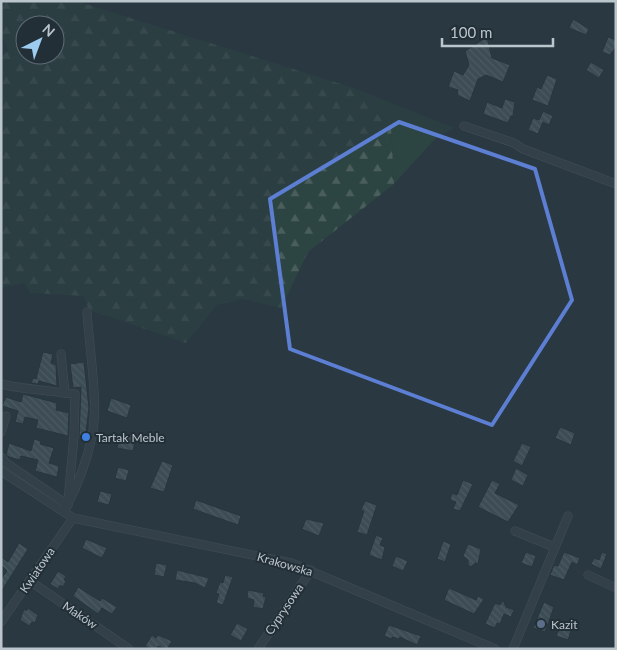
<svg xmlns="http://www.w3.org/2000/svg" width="617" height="650" font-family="Lato,sans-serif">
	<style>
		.grass { fill: #2d4542 }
		.forest { fill: url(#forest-firs); fill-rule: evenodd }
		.building { fill: url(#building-back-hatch); stroke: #253139 }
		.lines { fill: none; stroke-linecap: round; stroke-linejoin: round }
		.minor-casing { stroke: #5c686f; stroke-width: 9 }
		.minor { stroke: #3e4a52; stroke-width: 8 }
		.marked { fill: none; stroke: #5c7ed3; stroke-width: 4; stroke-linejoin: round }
		.shop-dot { fill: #3f7fe0; stroke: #232f37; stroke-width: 2 }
		.service-dot { fill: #5c6f8a; stroke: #232f37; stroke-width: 2 }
		.labels { text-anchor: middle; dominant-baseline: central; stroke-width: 4; stroke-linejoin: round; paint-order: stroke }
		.poi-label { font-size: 12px; fill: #bbc5cc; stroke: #232f37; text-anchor: start }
		.street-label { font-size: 12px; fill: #bbc5cc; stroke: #232f37 }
	</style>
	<defs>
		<pattern id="forest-firs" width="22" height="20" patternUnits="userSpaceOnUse" patternTransform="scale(1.25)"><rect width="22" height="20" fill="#2d4542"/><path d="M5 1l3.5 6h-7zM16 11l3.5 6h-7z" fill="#4a5e5c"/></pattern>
		<pattern id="building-back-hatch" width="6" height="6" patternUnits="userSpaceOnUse" patternTransform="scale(1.25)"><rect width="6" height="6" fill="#56666e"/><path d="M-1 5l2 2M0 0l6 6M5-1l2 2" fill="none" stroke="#748188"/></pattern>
	</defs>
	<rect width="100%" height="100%" fill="#2a3942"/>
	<path class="grass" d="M354,88L455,128L436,138L394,184L391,126Z"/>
	<path class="forest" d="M1,1H76L354,88L391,126L394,184L308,252L281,308L242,299L217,305L186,343L89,310L84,296L30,293L24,283L1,288V56L8,51L1,33ZM25,25H55V55H25Z"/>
	<g class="building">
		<path d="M573,19L589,29L586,35L569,28Z"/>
		<path d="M487,37L492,58L510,65L503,82L486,75L478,79L470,101L457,95L458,90L448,87L454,71L463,75L469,65L465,51Z"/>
		<path d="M608,37L616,40V47L610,55L602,52Z"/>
		<path d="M591,62L604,70L599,78L586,70Z"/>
		<path d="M547,75L557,79L548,106L532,100L537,87L541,89Z"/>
		<path d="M505,99L515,102L513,116H511L508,123L483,114L487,102L502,108Z"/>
		<path d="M543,111L553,116L549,125L543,122L538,134L528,130L533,118L539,120Z"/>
		<path d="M43,352L53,354L51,363L56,365L57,386L39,381L38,384L31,383L33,378L36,379Z"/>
		<path d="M84,362L89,408L85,440L79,439L81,387L73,388L70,364Z"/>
		<path d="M23,394L57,403L56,410L69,413L68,436L36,428L38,420L25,417L23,424L15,422L18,411L2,406L6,397L21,402Z"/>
		<path d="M111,398L131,405L127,418L107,411Z"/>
		<path d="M560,427L575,433L571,445L555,438Z"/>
		<path d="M126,434L136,437L133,451L117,448L119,438L125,439Z"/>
		<path d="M34,439L41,441L40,444L54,448L49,463L59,466L57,477L35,471L38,460L21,456L20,460L9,457L6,455L9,443L31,451Z"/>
		<path d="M522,443L531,447L522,466L513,461Z"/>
		<path d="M162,461L173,465L164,492L150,488Z"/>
		<path d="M118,467L129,470L126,481L115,478Z"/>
		<path d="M516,468L528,475L523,486L511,480Z"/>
		<path d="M463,480L473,484L460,511L453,509L456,502L450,500L452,493L457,495Z"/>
		<path d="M492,480L500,484L495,493L519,505L508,522L478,507Z"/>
		<path d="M100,491L112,494L109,505L97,502Z"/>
		<path d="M196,500L241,516L238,525L193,509Z"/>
		<path d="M365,501L377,505L367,535L357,532L364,511L361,510Z"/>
		<path d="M306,519L324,523L319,536L302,529Z"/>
		<path d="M376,535L383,538L380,545L385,547L382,560L369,555Z"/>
		<path d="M86,539L107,548L102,558L82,548Z"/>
		<path d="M443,541L451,544L445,562L437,559Z"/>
		<path d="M19,543L28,549L1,592V579L7,571L1,565V557L8,562Z"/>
		<path d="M468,544L481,549L478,564L475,563L471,567L468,565V560L463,556Z"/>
		<path d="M526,552L536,556L532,567L521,563Z"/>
		<path d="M564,552L580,558L577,565L572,562L564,580L550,575L554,565L558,566Z"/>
		<path d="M602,552L607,554L601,569L591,564L594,558L599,560Z"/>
		<path d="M396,556L408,561L403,571L392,566Z"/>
		<path d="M156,563L167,565L164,577L154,575Z"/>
		<path d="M177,570L209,578L205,588L195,583L175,580Z"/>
		<path d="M58,571L66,576L64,580L66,581L63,587L60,585L58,589L50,584Z"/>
		<path d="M225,575L233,577L223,605L216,603L219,594L216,593L220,582L223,583Z"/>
		<path d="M78,587L100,601L102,598L117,607L112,614L102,608L98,614L73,596Z"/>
		<path d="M449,588L476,600L478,596L484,599L474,614L444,600Z"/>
		<path d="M248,590L264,593L263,596L266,597L263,609L253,607L254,600L247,598Z"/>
		<path d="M503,600L506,607L514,610L511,617L504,614L500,624L497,623L495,628L485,624L495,603L500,605Z"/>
		<path d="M544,602L554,607L545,632L533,628Z"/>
		<path d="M28,608L38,615L35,623L32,622L29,626L20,620L24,609L26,611Z"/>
		<path d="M237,623L248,629L241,641L230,635Z"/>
		<path d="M562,623L572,628L568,640L556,636Z"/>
		<path d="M389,625L421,636L417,645L400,637L399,639L392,637V639L384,636Z"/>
		<path d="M152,635L156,638L158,635L172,641L167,649L158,646L157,649H150L145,646Z"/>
	</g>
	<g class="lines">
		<g class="minor-casing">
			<g id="minor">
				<path d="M464,126L514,143L523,149L616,184"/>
				<path d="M61,354L65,393L75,394L74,436L68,501"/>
				<path d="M1,384C22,389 43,390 65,393"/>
				<path d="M1,432L6,416"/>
				<path d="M1,457L6,463L68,505"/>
				<path d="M1,471L73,518L291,563L495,649"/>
				<path d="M64,512C76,489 87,461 92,436C99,404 89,346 87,312"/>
				<path d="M515,531L554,547"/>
				<path d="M588,575L616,588"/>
				<path d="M30,581L129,649"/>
				<path d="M1,622L73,518"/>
				<path d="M258,649L311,570"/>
				<path d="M513,649L568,516"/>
			</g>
		</g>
		<use href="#minor" class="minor"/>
	</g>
	<path d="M0 0H617V650H0ZM399,122L535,169L572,300L492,425L290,349L270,199Z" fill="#2a3942" fill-opacity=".55" fill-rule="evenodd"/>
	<path class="marked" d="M399,122L535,169L572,300L492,425L290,349L270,199Z"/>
	<circle class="shop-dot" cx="86" cy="437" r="5"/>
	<circle class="service-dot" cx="541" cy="624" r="5"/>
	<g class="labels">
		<g class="poi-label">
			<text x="96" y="437">Tartak Meble</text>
			<text x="551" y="624">Kazit</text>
		</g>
		<g class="street-label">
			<text transform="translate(285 564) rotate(16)">Krakowska</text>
			<text transform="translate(37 570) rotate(-56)">Kwiatowa</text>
			<text transform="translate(284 609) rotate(-56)">Cyprysowa</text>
			<text transform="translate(80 615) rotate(34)">Maków</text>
		</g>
	</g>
	<rect width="617" height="650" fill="none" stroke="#bbc5cc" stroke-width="5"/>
	<g transform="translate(40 40) rotate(42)"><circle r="24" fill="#232f37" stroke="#606b73"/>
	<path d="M0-4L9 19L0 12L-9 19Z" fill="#9cccf0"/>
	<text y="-8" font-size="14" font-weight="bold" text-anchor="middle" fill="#bbc5cc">N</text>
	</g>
	<path d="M442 38v8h111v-8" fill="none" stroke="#bbc5cc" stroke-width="2.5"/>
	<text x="450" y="38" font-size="15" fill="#bbc5cc" stroke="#232f37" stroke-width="4" paint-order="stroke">100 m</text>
</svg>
